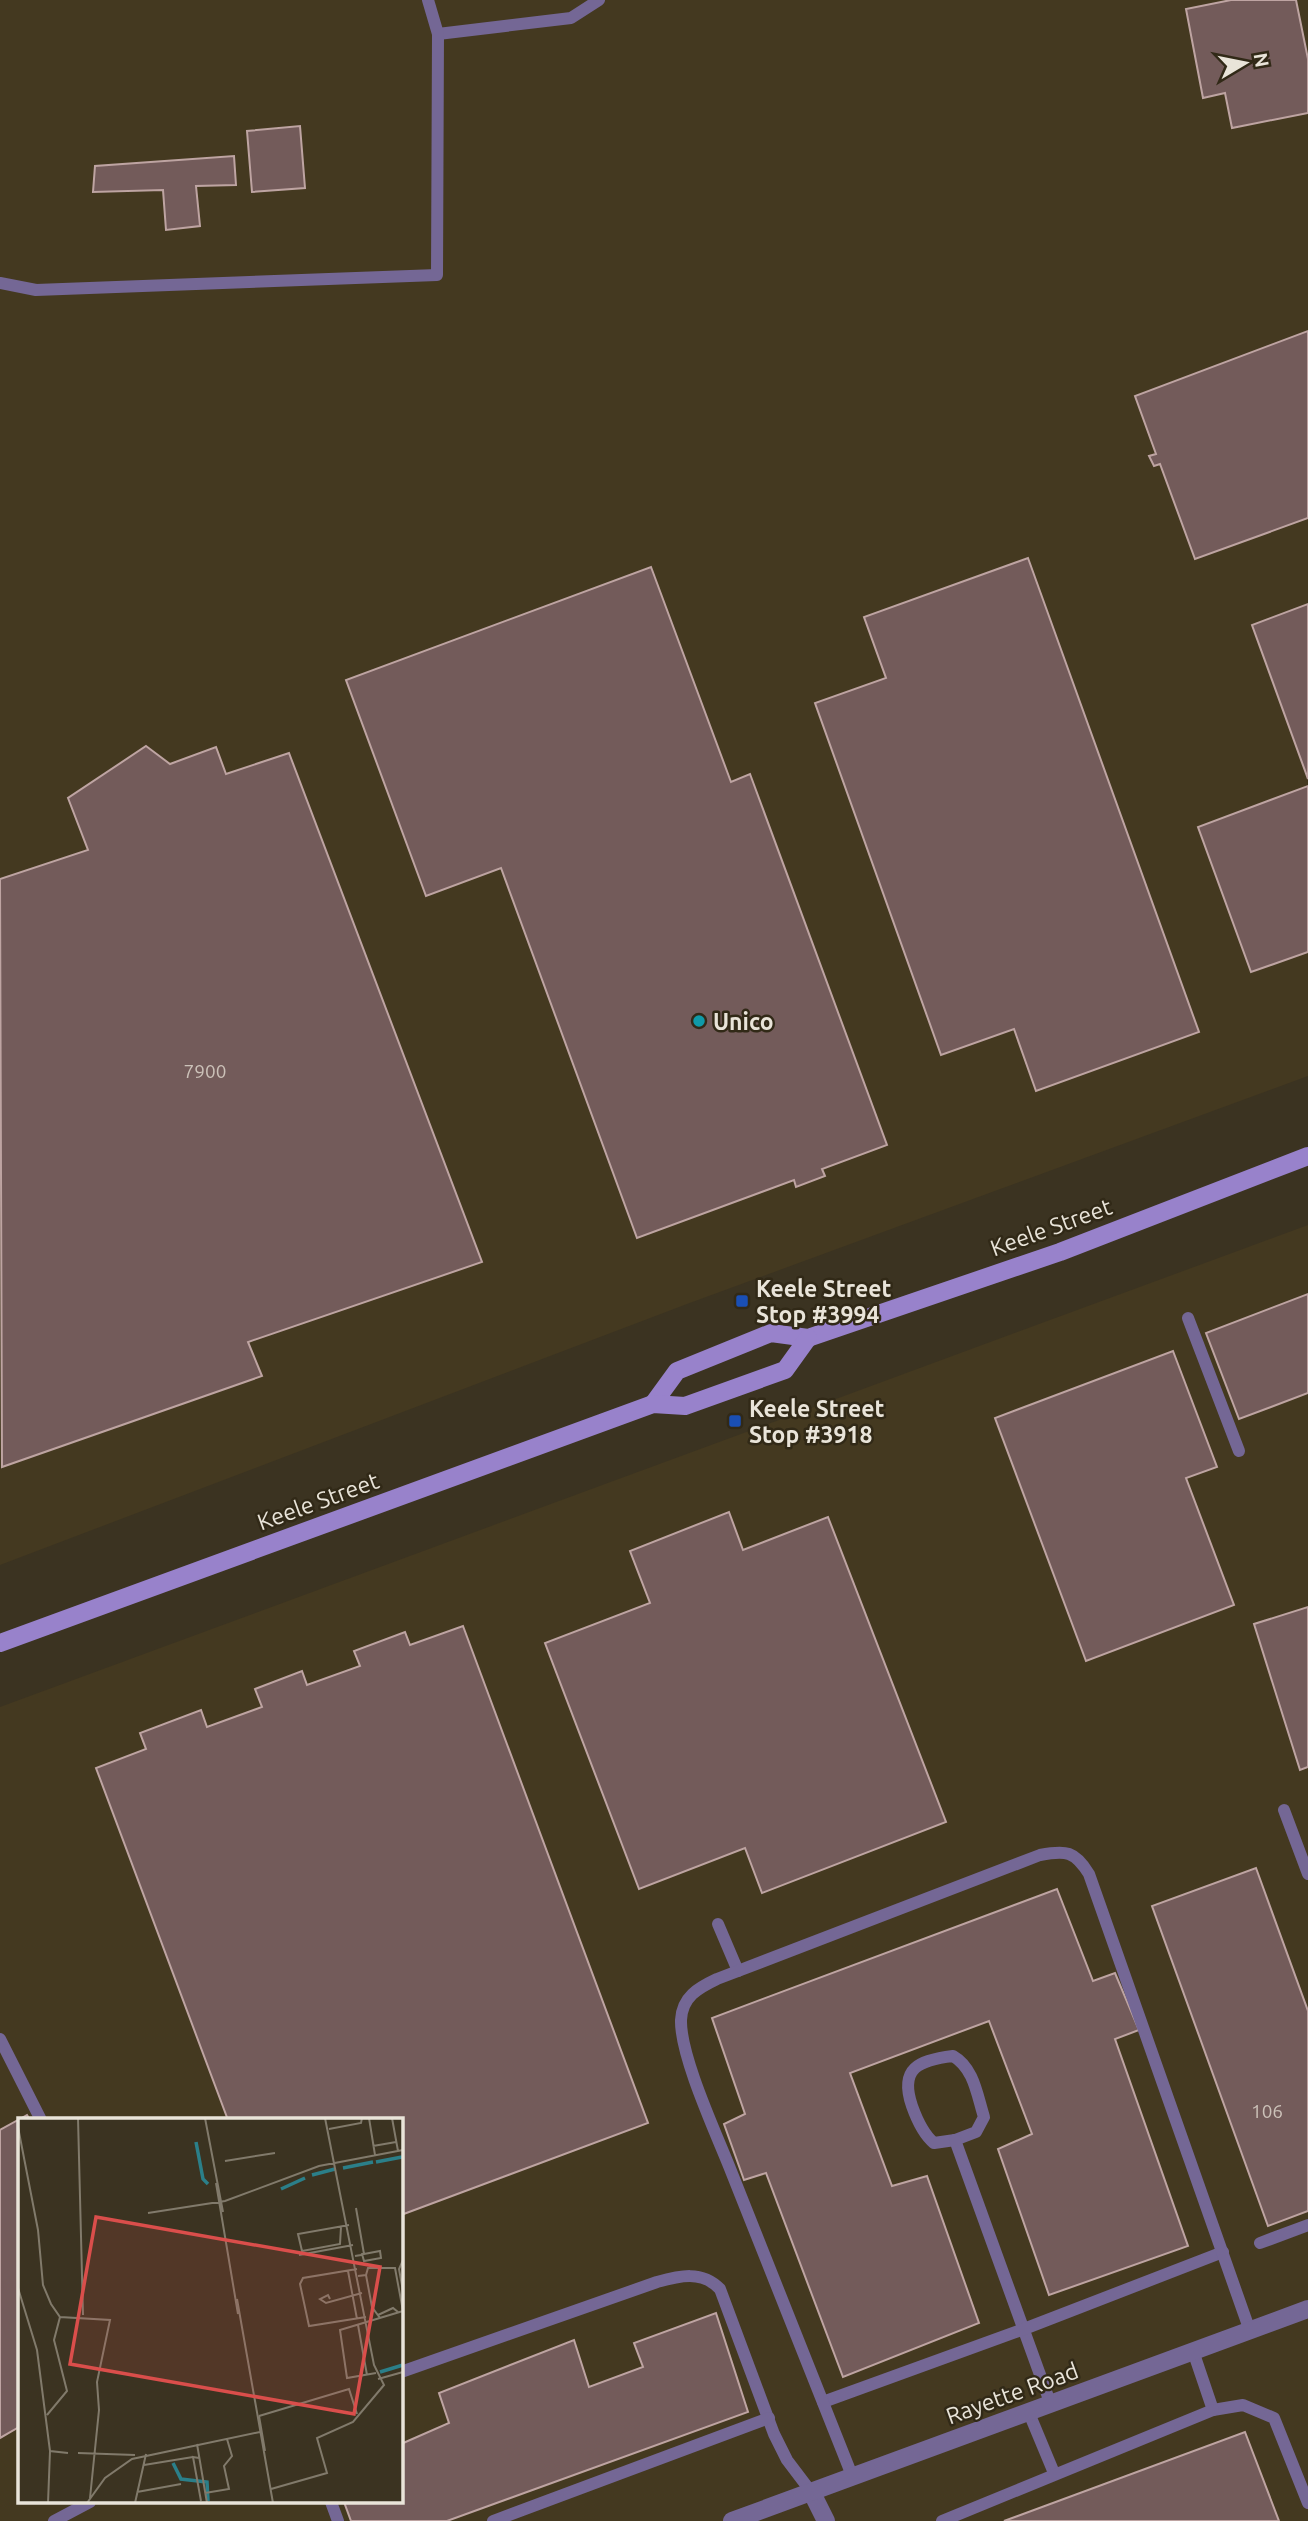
<svg xmlns="http://www.w3.org/2000/svg" width="1308" height="2521" font-family="Ubuntu,sans-serif">
	<style>
		.built { fill: #443920; fill-rule: evenodd }
		.building { fill: #735b5a; stroke: #bea4a2; stroke-width: 2 }
		.lines { fill: none; stroke-linecap: round; stroke-linejoin: round }
		.lane { stroke: #746795; stroke-width: 12 }
		.street { stroke: #746795; stroke-width: 18 }
		.secondary { stroke: #9882cb; stroke-width: 18 }
		.culture-dot { fill: #0f9aa8; stroke: #312917; stroke-width: 2.5 }
		.transit-dot { fill: #1a4fb4; stroke: #312917; stroke-width: 2.5 }
		.labels { text-anchor: middle; dominant-baseline: central; stroke-width: 5; stroke-linejoin: round; paint-order: stroke }
		.number-label { font-size: 19px; fill: #ccc2b9 }
		.poi-label { font-size: 23px; font-weight: bold; fill: #e9e4d9; stroke: #312917; text-anchor: start }
		.street-label { font-size: 23px; fill: #e9e4d9; stroke: #312917 }
		.inset-river { fill: none; stroke: #2b7f89; stroke-width: 3.5 }
		.inset-road { fill: none; stroke: #817a6b; stroke-width: 2 }
		.view { fill: #da4e4b; fill-opacity: 0.15; stroke: #da4e4b; stroke-width: 3.5 }
		.inset-edge { fill: none; stroke: #e9e4d9; stroke-width: 3.5 }
	</style>
	<rect width="100%" height="100%" fill="#3b3321"/>
	<g class="built">
		<path d="M0,0H1308V1076L687,1304L0,1565Z"/>
		<path d="M1308,1225V2521H0V1707ZM19,2120H401V2502H19Z"/>
	</g>
	<g class="building">
		<path d="M1231,0H1296L1308,59V113L1232,128L1225,93L1203,98L1186,9Z"/>
		<path d="M300,126L305,188L252,192L247,131Z"/>
		<path d="M234,156L236,185L196,186L200,226L166,230L163,190L93,192L95,166Z"/>
		<path d="M1308,331V518L1195,559L1160,464L1154,466L1149,456L1156,454L1135,396Z"/>
		<path d="M1028,558L1199,1032L1036,1091L1014,1029L941,1055L815,703L886,678L864,617Z"/>
		<path d="M651,567L731,782L750,774L887,1145L822,1169L825,1176L796,1187L794,1180L637,1238L501,868L426,896L346,680Z"/>
		<path d="M1308,604V779L1252,625Z"/>
		<path d="M146,746L170,764L216,747L226,774L289,753L482,1262L248,1342L262,1376L2,1467L0,879L88,850L68,798Z"/>
		<path d="M1308,786V952L1251,972L1198,827Z"/>
		<path d="M1308,1294V1393L1239,1419L1206,1333Z"/>
		<path d="M1173,1351L1217,1467L1186,1478L1234,1605L1086,1661L995,1418Z"/>
		<path d="M729,1512L743,1550L828,1517L946,1822L762,1893L745,1848L639,1889L545,1643L650,1603L630,1551Z"/>
		<path d="M1308,1607V1767L1300,1770L1254,1624Z"/>
		<path d="M463,1626L648,2123L401,2215V2120H228L96,1768L146,1749L140,1733L201,1710L207,1727L262,1707L255,1689L302,1671L307,1685L360,1666L354,1651L405,1632L410,1645Z"/>
		<path d="M1256,1868L1308,2011V2211L1268,2226L1152,1906Z"/>
		<path d="M1057,1889L1093,1981L1115,1973L1139,2030L1115,2039L1188,2246L1049,2295L998,2149L1032,2134L989,2021L850,2073L892,2186L927,2176L979,2323L843,2377L766,2173L744,2180L724,2124L745,2114L712,2018Z"/>
		<path d="M27,2115L30,2120H19V2427L0,2438V2130Z"/>
		<path d="M716,2313L748,2412L447,2521H351L344,2502H401V2444L449,2423L439,2393L574,2340L589,2387L643,2367L634,2343Z"/>
		<path d="M1245,2432L1279,2521H1004Z"/>
	</g>
	<g class="lines">
		<g class="lane">
			<path d="M438,34L571,18L599,0"/>
			<path d="M0,283L36,290L437,275L438,34L428,0"/>
			<path d="M1188,1318L1239,1451"/>
			<path d="M1284,1810L1308,1874"/>
			<path d="M718,1924L738,1971"/>
			<path d="M0,2039L41,2120"/>
			<path d="M953,2056C974,2068 977,2095 984,2117L976,2132L955,2140L934,2143C923,2134 917,2120 912,2106C899,2068 919,2060 953,2056Z"/>
			<path d="M955,2140L1051,2405"/>
			<path d="M1260,2243L1308,2225"/>
			<path d="M1193,2351L1213,2410L1243,2405L1274,2418L1308,2503"/>
			<path d="M401,2372L657,2282C679,2276 702,2270 720,2289L774,2434L787,2460L812,2493"/>
			<path d="M823,2402L1024,2329L1223,2252"/>
			<path d="M1029,2413L1054,2473"/>
			<path d="M853,2478C812,2374 770,2270 729,2166C715,2131 680,2055 681,2020C682,1997 698,1988 717,1979L1040,1855C1066,1850 1075,1851 1089,1874L1250,2331"/>
			<path d="M331,2502L338,2521"/>
			<path d="M54,2521L90,2502"/>
			<path d="M493,2521L769,2418"/>
			<path d="M942,2521L1213,2410"/>
		</g>
		<g class="street">
			<path d="M812,2493L826,2521"/>
			<path d="M732,2521L1308,2309"/>
		</g>
		<g class="secondary">
			<path d="M653,1404L677,1371L771,1333L808,1338L1060,1252L1308,1156"/>
			<path d="M0,1643L653,1404L685,1406L785,1370L808,1338"/>
		</g>
	</g>
	<circle class="culture-dot" cx="699" cy="1021" r="7"/>
	<g class="transit-dot">
		<rect x="735" y="1294" width="14" height="14" rx="3.5"/>
		<rect x="728" y="1414" width="14" height="14" rx="3.5"/>
	</g>
	<g class="labels">
		<g class="number-label">
			<text x="205" y="1071">7900</text>
			<text x="1267" y="2111">106</text>
		</g>
		<g class="poi-label">
			<text x="713" y="1021">Unico</text>
			<text x="756" y="1288">Keele Street<tspan x="756" dy="26">Stop #3994</tspan></text>
			<text x="749" y="1408">Keele Street<tspan x="749" dy="26">Stop #3918</tspan></text>
		</g>
		<g class="street-label">
			<text transform="translate(1051 1227) rotate(-20)">Keele Street</text>
			<text transform="translate(318 1501) rotate(-20)">Keele Street</text>
			<text transform="translate(1012 2393) rotate(-20)">Rayette Road</text>
		</g>
	</g>
	<g transform="translate(18 2118)">
		<rect width="385" height="385" fill="#3b3321"/>
		<path class="inset-river" d="M178,24L185,61L190,66M358,44L384,39M325,50L355,44M294,57L317,51M263,71L287,60M362,254L385,247M155,345L163,361L189,364L190,383"/>
		<path class="inset-road" d="M60,0L65,197M187,0L205,94M351,0L357,37M374,0L380,33M0,9L20,112L25,167L33,186L42,199L92,202L79,264L81,292L72,380M311,11L343,5L344,0M355,28L378,24M207,43L257,35M198,65L220,196M338,90L346,136M130,95L207,83L301,48L385,32M323,109L322,126L284,133L280,116L331,107M281,137L335,127M337,138L343,137L344,136H346L362,133L363,140L346,143L344,136M385,142L381,151L385,173M339,151L285,160L282,166L291,208L348,199M330,153L339,201M348,157L354,189L362,200M340,158L348,157L350,150H377L385,193M0,170L19,232L32,333L50,335M219,181L255,385M312,181L310,177L302,181L308,185L344,175M360,197L375,190L380,194M340,207L349,257M358,255L329,260L322,212L385,193M360,261L385,254M29,297L49,273L36,222L42,199M241,298L331,271L339,296M241,298L247,333M179,326L189,385M60,335L117,337M181,340L175,339L183,383M126,347L175,339M253,371L309,355L299,320L335,304L366,267L356,247L307,0M119,374L163,366M187,375L211,371L206,348L214,338L209,321M30,385L32,333M69,385L87,360L114,341L242,314M117,385L128,336"/>
		<path class="view" d="M78,99L362,149L336,296L52,246Z"/>
		<rect width="385" height="385" class="inset-edge"/>
	</g>
	<g transform="translate(1245 63) rotate(80)" stroke="#312917" stroke-width="5" paint-order="stroke">
	<path d="M0-5L12 26L0 18L-12 26Z" fill="#e9e4d9"/>
	<text y="-10" font-size="19" font-weight="bold" text-anchor="middle" fill="#e9e4d9">N</text>
	</g>
</svg>
